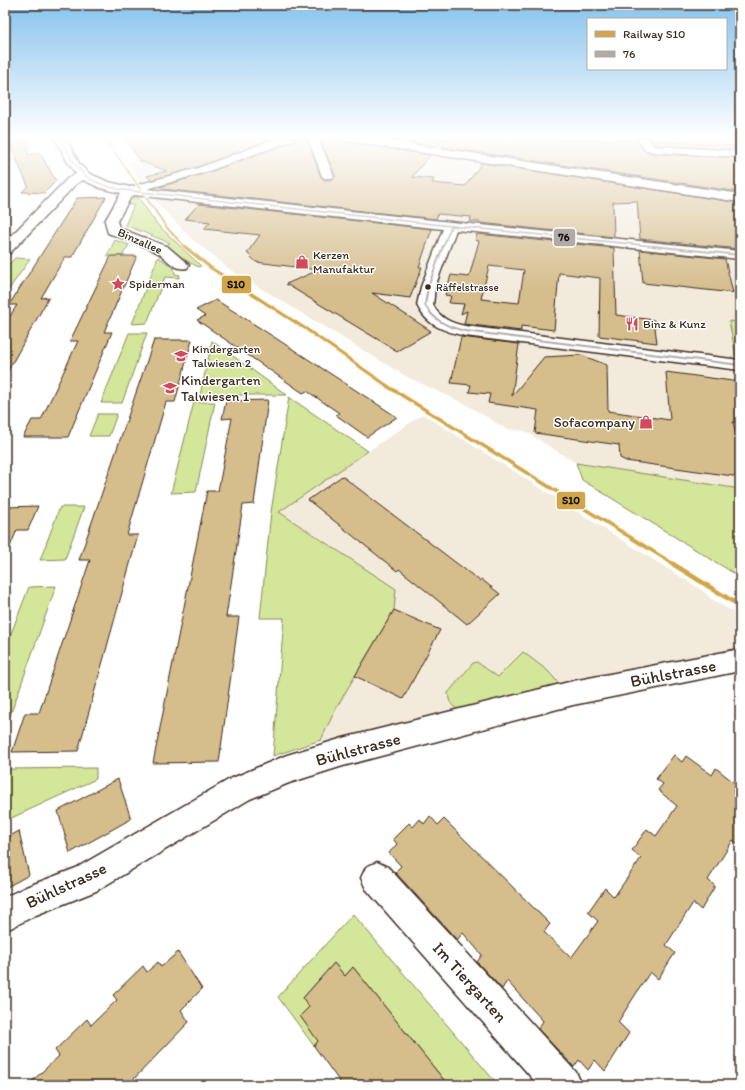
<svg xmlns="http://www.w3.org/2000/svg" width="745" height="1090" font-family="Itim,sans-serif">
	<style>
		.built { fill: #f2ebdc }
		.green { fill: #d4e69a; stroke: #88885c }
		.building { fill: #d5bd8c; stroke: #3b2a1e; fill-rule: evenodd }
		.lines { fill: none; stroke-linecap: round; stroke-linejoin: round }
		.street-casing { stroke: #3b2a1e; stroke-width: 3 }
		.street { fill: #fff; fill-rule: evenodd }
		.bus-1-far1-casing { stroke: #fff; stroke-width: 3 }
		.bus-1-casing { stroke: #fff; stroke-width: 4 }
		.bus-1-far1 { stroke: #b1aaa5; stroke-width: 1.5 }
		.bus-1 { stroke: #b1aaa5; stroke-width: 2 }
		.rail-1-far3-casing { stroke: #fff; stroke-width: 3.5 }
		.rail-1-far2-casing { stroke: #fff; stroke-width: 5 }
		.rail-1-far1-casing { stroke: #fff; stroke-width: 6 }
		.rail-1-casing { stroke: #fff; stroke-width: 8 }
		.rail-1-far3 { stroke: #d1a549; stroke-width: 2 }
		.rail-1-far2 { stroke: #d1a549; stroke-width: 3 }
		.rail-1-far1 { stroke: #d1a549; stroke-width: 3.5 }
		.rail-1 { stroke: #d1a549; stroke-width: 4.5 }
		.bus-dot { fill: #3b2a1e; stroke: #fff; stroke-width: 1.5 }
		.labels { text-anchor: middle; dominant-baseline: central; stroke-width: 3; stroke-linejoin: round; paint-order: stroke }
		.far-bus-label { font-size: 11px; fill: #3b2a1e; stroke: #fff; text-anchor: start }
		.far-street-label { font-size: 12px; fill: #3b2a1e; stroke: #fff }
		.far-poi-label { font-size: 12px; fill: #3b2a1e; stroke: #fff; text-anchor: start }
		.poi-label { font-size: 14px; fill: #3b2a1e; stroke: #fff; text-anchor: start }
		.near-street-label { font-size: 17px; fill: #3b2a1e; stroke: #fff }
		.line-badge { stroke: #fff; stroke-width: 1.5 }
		.pale-badge-label { font-size: 11px; text-anchor: middle; font-weight: bold; fill: #111 }
	</style>
	<rect width="100%" height="100%" fill="#fff"/>
	<filter id="ink" filterUnits="userSpaceOnUse"><feTurbulence type="fractalNoise" baseFrequency=".025" numOctaves="2"/><feDisplacementMap in="SourceGraphic" scale="8" xChannelSelector="R" yChannelSelector="G"/><feConvolveMatrix kernelMatrix="1 2 1 2 8 2 1 2 1" color-interpolation-filters="sRGB"/></filter>
	<g filter="url(#ink)">
		<g class="built">
			<path d="M219,138H639L641,144L635,153L740,164V489L576,463L525,431L506,429L467,405L407,377L232,271L192,239L155,201L127,162Z"/>
			<path d="M423,414L706,593L710,598L740,616V652L561,686L548,671L498,678L482,664H473L448,693L459,710L323,748L321,740L335,710L355,676L279,511Z"/>
		</g>
		<g class="green">
			<path d="M651,138L740,140V146L652,141Z"/>
			<path d="M132,197L139,198L156,223L201,266L199,267C186,262 176,251 163,247L170,243L125,225L134,205H125Z"/>
			<path d="M115,240L129,245L122,256H107Z"/>
			<path d="M158,257L174,268L175,274L180,275L179,278L165,277L147,323L132,324Z"/>
			<path d="M15,258L30,259L5,295V268Z"/>
			<path d="M729,321L740,322V356H736Z"/>
			<path d="M129,333H147L122,403H101Z"/>
			<path d="M212,341L287,395H200Z"/>
			<path d="M289,397L368,451L279,512L396,589L394,610L335,710L321,740L273,756L284,618H260L271,512Z"/>
			<path d="M194,402H215L196,492L171,493Z"/>
			<path d="M98,414H117L109,436H89Z"/>
			<path d="M576,463L740,489V577L582,480Z"/>
			<path d="M60,507H84L65,559L40,560Z"/>
			<path d="M56,586L5,730V649L29,587Z"/>
			<path d="M523,652L548,671L561,686L459,710C451,706 449,702 448,693L473,663L477,662L498,677Z"/>
			<path d="M96,768V779L5,821V769Z"/>
			<path d="M353,914L498,1085H448L353,967L345,976L334,963L303,998L313,1012L318,1041L314,1046L278,997Z"/>
		</g>
		<g class="building">
			<path d="M125,138H273L198,167L151,180L147,176L167,171L140,161Z"/>
			<path d="M295,138H307L321,177L324,180H332L335,176L320,138H341L347,142L430,155L412,177L434,179L432,183L465,186L482,163L740,203V249L640,239L637,201L613,202L614,237L480,223V222L470,221L471,217L438,214L436,219L163,189L160,187L207,173L294,141Z"/>
			<path d="M384,138L634,140H637L644,150L654,154L740,158V192L443,147L444,139L437,147Z"/>
			<path d="M28,140V155L40,153L56,181L44,193L22,192L28,186L9,142Z"/>
			<path d="M652,141L740,146V150L655,145Z"/>
			<path d="M106,197L72,257H65L41,298L49,297L5,376V324L17,305H9L77,198Z"/>
			<path d="M199,204L432,229L419,267H422L410,298L372,293L431,331L397,351L286,284L319,270L256,262L247,253L260,235L204,229L210,222L185,219Z"/>
			<path d="M477,234L614,248L616,315L654,320L657,343L599,336L600,278L559,273L554,330L521,326V331L464,324L467,311L461,314L464,304L449,303L451,296L445,295L451,275L469,277L479,241L475,240ZM489,266L524,270L519,303L481,299Z"/>
			<path d="M640,250L725,259L733,293L643,283Z"/>
			<path d="M111,256H137L104,332H112L68,437H23L32,420H41L78,341H70Z"/>
			<path d="M216,300L260,328L397,417L367,437L336,415L339,413L307,391L303,393L197,320L205,316L196,310Z"/>
			<path d="M461,337L519,344L512,396L544,357L581,355L607,365L608,411L670,420L666,372L740,382V423L733,422L740,451V477L626,461L620,458L619,445L535,433L538,410L488,403L490,394L469,392L471,385L451,383Z"/>
			<path d="M154,340H192L175,402H166L127,535H138L78,751L12,752L25,713H39L90,560H79Z"/>
			<path d="M268,400L254,504L243,505L226,617H239L219,762L153,763L207,491H218L232,418L222,419L226,401Z"/>
			<path d="M342,476L480,581L481,579L500,594L467,624L399,569L397,571L308,500Z"/>
			<path d="M38,506L28,530H17L5,558V507Z"/>
			<path d="M394,610L440,630L403,699L355,676Z"/>
			<path d="M674,755L682,762L686,756L712,775L716,768L737,785L733,792L740,797V846L733,840L708,880L715,886L701,910L693,903L666,945L675,953L658,979L650,972L618,1022L629,1033L605,1071L595,1060L588,1070L579,1060L574,1067L538,1029L543,1021L507,981L502,989L477,962L482,955L463,933L457,940L395,872L401,866L389,853L397,844L393,839L409,823L413,827L420,819L424,824L430,816L438,825L444,819L550,924L544,932L571,958L598,921L588,912L605,888L614,897L641,858L632,850L647,829L656,836L677,806L658,790L663,784L656,779Z"/>
			<path d="M118,779L131,819L70,853L58,811Z"/>
			<path d="M19,831L29,875L5,888V839Z"/>
			<path d="M178,952L202,989L181,1010L189,1022L128,1085H28L59,1056L55,1050L87,1019L91,1025L117,1000L113,995L143,966L147,972L158,962L161,967Z"/>
			<path d="M334,963L345,976L353,967L448,1085H342L314,1046L318,1041L300,1016L309,1007L303,998Z"/>
		</g>
		<g class="lines">
			<g class="street-casing">
				<g id="street">
					<path d="M55,138H66L80,165L90,174L109,182L130,187L198,168L278,138H294L293,140L206,172L147,189L451,222L740,251V259L456,230L435,287L433,305C439,318 451,323 465,326L740,360V370L465,336C444,331 427,326 417,305L421,287L443,229L134,195L131,197L117,221L119,228L168,247L189,265L187,268C174,271 168,259 158,253C143,244 124,239 108,233L105,221L121,193L100,188L83,180L76,184L10,253L5,254V242L68,178L76,174L67,161Z"/>
					<path d="M308,138H318L334,176L332,178H324L322,176Z"/>
					<path d="M342,138H371L740,194V202L347,141Z"/>
					<path d="M637,138H648L652,145L655,146L740,151V157L654,152L644,149Z"/>
					<path d="M740,649V671L573,705L343,766L289,783L250,799L96,891L36,915L5,931V897L26,887L76,868L230,779L287,755L343,738L573,681Z"/>
					<path d="M377,862L388,867L576,1072L582,1085H538L366,889L361,878L366,867Z"/>
				</g>
			</g>
			<use href="#street" class="street"/>
			<g class="bus-1-far1-casing">
				<g id="bus-1-far1">
					<path d="M60,138C79,172 82,182 123,190L451,226L663,247"/>
					<path d="M443,247L451,226"/>
				</g>
			</g>
			<g class="bus-1-casing">
				<g id="bus-1">
					<path d="M443,246L428,287L425,305C434,321 448,327 465,331L740,365"/>
					<path d="M653,246L740,255"/>
				</g>
			</g>
			<use href="#bus-1-far1" class="bus-1-far1"/>
			<use href="#bus-1" class="bus-1"/>
			<g class="rail-1-far3-casing">
				<path id="rail-1-far3" d="M105,138L167,228L185,247"/>
			</g>
			<g class="rail-1-far2-casing">
				<path id="rail-1-far2" d="M184,246L211,268L306,329L389,387"/>
			</g>
			<g class="rail-1-far1-casing">
				<path id="rail-1-far1" d="M387,386L675,565"/>
			</g>
			<g class="rail-1-casing">
				<path id="rail-1" d="M673,564L740,606"/>
			</g>
			<use href="#rail-1-far3" class="rail-1-far3"/>
			<use href="#rail-1-far2" class="rail-1-far2"/>
			<use href="#rail-1-far1" class="rail-1-far1"/>
			<use href="#rail-1" class="rail-1"/>
		</g>
	</g>
	<linearGradient id="sky" x2="0" y2="1"><stop stop-color="#86c3ed"/><stop offset="0.47" stop-color="#fff"/><stop offset="1" stop-color="#fff" stop-opacity="0"/></linearGradient>
	<rect width="745" height="291" fill="url(#sky)"/>
	<defs>
		<g id="shop-bare" transform="scale(1.08)"><path d="M-5-2.5h2.3a2.7 3.5 0 0 1 5.4 0H5L5.5 6h-11ZM-1.5-2.5h3a1.5 2.3 0 0 0-3 0Z" fill="#d1495b" stroke="#fff" stroke-width="2.5" paint-order="stroke"/></g>
		<g id="sight-bare" transform="scale(1.08)"><path d="M0-6L1.8-2.2L6-1.7L2.9 1.2L3.7 5.4L0 3.3L-3.7 5.4L-2.9 1.2L-6-1.7L-1.8-2.2Z" fill="#d1495b" stroke="#fff" stroke-width="2.5" paint-order="stroke"/></g>
		<g id="restaurant-bare" transform="scale(1.08)"><path d="M-5-6h1v4h1v-4h1v4h1v-4h1v5L-1.5 .5V6h-2V.5L-5-1ZM5-6V6H3V1.5H1.5Q1.5-4 5-6Z" fill="#d1495b" stroke="#fff" stroke-width="2.5" paint-order="stroke"/></g>
		<g id="school-bare" transform="scale(1.08)"><path d="M0-5L7-2L0 1L-7-2ZM-4 1L0 2.5L4 1V4Q0 6-4 4Z" fill="#d1495b" stroke="#fff" stroke-width="2.5" paint-order="stroke"/></g>
	</defs>
	<g fill-rule="evenodd">
		<use href="#shop-bare" x="302" y="262"/>
		<use href="#sight-bare" x="118" y="284"/>
		<use href="#restaurant-bare" x="632" y="324"/>
		<use href="#school-bare" x="181" y="356"/>
		<use href="#school-bare" x="170" y="388"/>
		<use href="#shop-bare" x="646" y="422"/>
	</g>
	<circle class="bus-dot" cx="428" cy="287" r="3.5"/>
	<g class="labels">
		<g class="far-bus-label">
			<text x="436" y="287">Räffelstrasse</text>
		</g>
		<g class="far-street-label">
			<text transform="translate(140 241) rotate(24)">Binzallee</text>
		</g>
		<g class="far-poi-label">
			<text x="313" y="255">Kerzen<tspan x="313" dy="14">Manufaktur</tspan></text>
			<text x="129" y="284">Spiderman</text>
			<text x="643" y="324">Binz &amp; Kunz</text>
			<text x="192" y="349">Kindergarten<tspan x="192" dy="14">Talwiesen 2</tspan></text>
		</g>
		<g class="poi-label">
			<text x="181" y="380">Kindergarten<tspan x="181" dy="16">Talwiesen 1</tspan></text>
			<text x="635" y="422" text-anchor="end">Sofacompany</text>
		</g>
		<g class="near-street-label">
			<text transform="translate(673 673) rotate(-11)">Bühlstrasse</text>
			<text transform="translate(358 749) rotate(-15)">Bühlstrasse</text>
			<text transform="translate(66 885) rotate(-25)">Bühlstrasse</text>
			<text transform="translate(470 982) rotate(48)">Im Tiergarten</text>
		</g>
	</g>
	<g class="line-badge">
		<rect x="553" y="228" width="23" height="19" rx="4" fill="#b1aaa5"/>
		<rect x="221" y="275" width="31" height="19" rx="4" fill="#d1a549"/>
		<rect x="556" y="491" width="30" height="19" rx="4" fill="#d1a549"/>
	</g>
	<g class="pale-badge-label">
		<text x="564" y="241">76</text>
		<text x="236" y="288">S10</text>
		<text x="571" y="504">S10</text>
	</g>
	<rect width="745" height="1090" fill="none" stroke="#fff" stroke-width="20"/>
	<rect x="10" y="10" width="725" height="1070" fill="none" stroke="#3b2a1e" stroke-width="1.5" filter="url(#ink)"/>
	<rect x="587" y="18" width="140" height="52" fill="#ffffff" stroke="#b1aaa5"/>
	<rect x="595" y="31" width="20" height="6" fill="#d1a549" stroke="#b1aaa5"/>
	<text x="623" y="38" font-size="12" fill="#3b2a1e">Railway S10</text>
	<rect x="595" y="51" width="20" height="6" fill="#b1aaa5" stroke="#b1aaa5"/>
	<text x="623" y="58" font-size="12" fill="#3b2a1e">76</text>
</svg>
